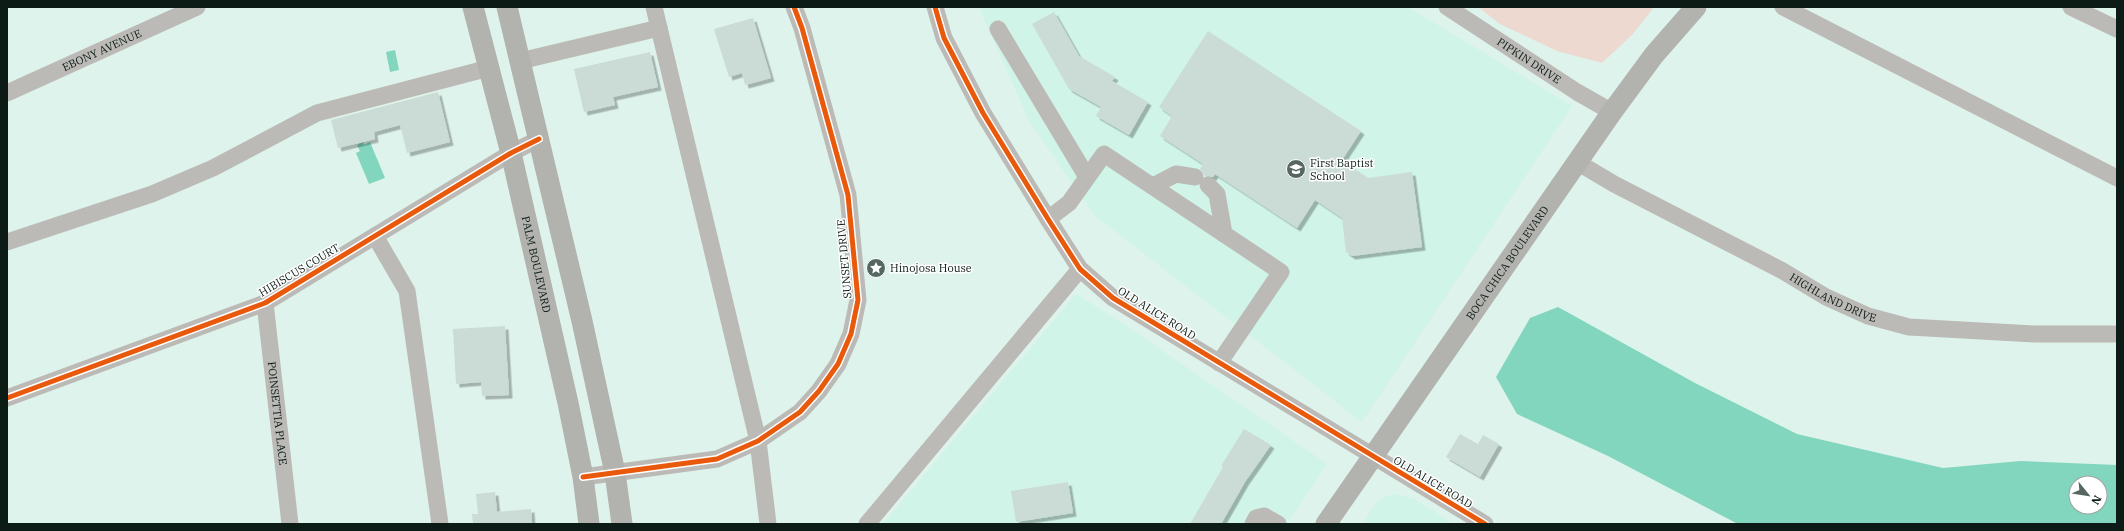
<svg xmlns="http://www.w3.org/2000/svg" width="2124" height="531" font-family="'IBM Plex Serif',serif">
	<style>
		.built { fill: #d0f4e7 }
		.green { fill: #eed9d0 }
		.water { fill: #82d6bd; fill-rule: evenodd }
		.building { fill: #cbdbd5; filter: url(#shadow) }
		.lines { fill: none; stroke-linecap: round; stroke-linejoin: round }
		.minor { stroke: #bcbab7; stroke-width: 17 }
		.major { stroke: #b2b2af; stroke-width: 21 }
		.cycleway-casing { stroke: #fff; stroke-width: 8 }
		.cycleway { stroke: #e8590c; stroke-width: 5 }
		.labels { text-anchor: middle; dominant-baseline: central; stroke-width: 3; stroke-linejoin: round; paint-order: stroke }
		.street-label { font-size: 11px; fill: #0c1b16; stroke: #fff }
		.poi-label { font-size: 11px; fill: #0c1b16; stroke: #fff; text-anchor: start }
	</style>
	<defs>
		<filter id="shadow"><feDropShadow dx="3.5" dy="3.5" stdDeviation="0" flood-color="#0004"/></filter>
	</defs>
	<rect width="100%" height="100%" fill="#def3eb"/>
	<g class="built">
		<path d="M979,7H1408L1572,106L1362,422L1095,216L1029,121Z"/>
		<path d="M1076,294L1128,327L1327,464L1287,524H883Z"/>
		<path d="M1393,494L1415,499L1453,524H1363L1378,500Z"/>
	</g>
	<path class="green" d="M1478,7H1654L1633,34L1602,63L1557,51L1500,24Z"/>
	<g class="water">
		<path d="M395,50L399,70L390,72L386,52Z"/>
		<path d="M363,142L364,145L370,142L385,178L369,184L356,153L360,151L357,145Z"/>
		<path d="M1558,307L1695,383L1797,434L1943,468L2020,461L2117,465V524H1738L1608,456L1517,414L1496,377L1530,318ZM2076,483H2100V507H2076Z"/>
	</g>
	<g class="building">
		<path d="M1054,12L1079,56L1115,77L1112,81L1148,102L1129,135L1096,116L1101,107L1069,89L1032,24Z"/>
		<path d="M753,18L771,78L745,85L742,73L729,77L714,29Z"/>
		<path d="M1208,31L1361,131L1342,160L1368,178L1412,172L1422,247L1352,256L1346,252L1342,218L1315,200L1297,228L1215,174L1213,177L1205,176L1200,169L1203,164L1160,136L1172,116L1159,107Z"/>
		<path d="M650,52L658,87L613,97L615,105L584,112L574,69Z"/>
		<path d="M438,92L450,142L407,153L400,125L374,132L375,139L338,148L331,120Z"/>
		<path d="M505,326L509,395L482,396L481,382L456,384L453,329Z"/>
		<path d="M1244,429L1271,445L1245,482L1221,524H1190L1223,467L1221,466Z"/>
		<path d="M1460,434L1478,444L1483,435L1499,444L1480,477L1446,457Z"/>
		<path d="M1068,482L1073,513L1016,522L1011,491Z"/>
		<path d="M495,492L497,512L531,509L532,524H473L472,514H478L476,494Z"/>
	</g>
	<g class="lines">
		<g class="minor">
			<path d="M654,7L758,441L768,524"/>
			<path d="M935,7L944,38L983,113L1048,219L1080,269L1113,298L1485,524"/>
			<path id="s1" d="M1447,7L1577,92L1612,112"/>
			<path d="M1783,7L2117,178"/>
			<path d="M2071,7L2117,29"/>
			<path d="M998,29L1087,177"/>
			<path d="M520,61L659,28"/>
			<path id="s2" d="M7,93L197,7"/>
			<path id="s3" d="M1577,162L1614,184L1781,270L1826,297L1868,316L1909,327L2035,334H2117"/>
			<path d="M1208,185L1217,194L1224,234"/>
			<path d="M1153,186L1176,174L1195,177"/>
			<path d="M1048,219L1069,203L1104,154L1281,272L1219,363"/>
			<path d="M375,236L407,291L440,524"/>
			<path d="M7,242L152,194L213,168L317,113L489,68"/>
			<path id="s4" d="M265,303L290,524"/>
			<path d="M7,398L265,303L511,153L539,139"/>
			<path d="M583,477L717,459L758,441L800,412L819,391L838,364L851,334L858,300L848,195L802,28L794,7"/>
			<path d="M867,524L1080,269"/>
			<path d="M1253,524L1256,518L1264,516L1278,524"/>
		</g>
		<g class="major">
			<path id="s5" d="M473,7L511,153L568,403L583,477L589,524"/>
			<path d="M507,7L582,321L615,473L622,524"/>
			<path id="s6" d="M1326,524L1612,112L1654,55L1696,7"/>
		</g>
		<g class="cycleway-casing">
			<g id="cycleway">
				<path d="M935,7L944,38L983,113L1048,219L1080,269L1113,298L1485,524"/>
				<path d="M7,398L265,303L511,153L539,139"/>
				<path d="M583,477L717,459L758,441L800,412L819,391L838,364L851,334L858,300L848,195L802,28L794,7"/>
			</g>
		</g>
		<use href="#cycleway" class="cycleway"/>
	</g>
	<defs>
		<g id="school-disc" transform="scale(1)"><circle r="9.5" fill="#566761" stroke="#fff"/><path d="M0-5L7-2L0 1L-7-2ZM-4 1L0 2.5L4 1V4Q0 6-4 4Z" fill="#fff"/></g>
		<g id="sight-disc" transform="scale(1)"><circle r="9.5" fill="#566761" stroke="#fff"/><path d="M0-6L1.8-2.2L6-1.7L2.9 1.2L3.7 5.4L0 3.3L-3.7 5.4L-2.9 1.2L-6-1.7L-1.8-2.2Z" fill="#fff"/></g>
	</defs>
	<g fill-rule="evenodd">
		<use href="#school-disc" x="1296" y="169"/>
		<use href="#sight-disc" x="876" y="268"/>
	</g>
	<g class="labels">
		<g class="street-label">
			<text stroke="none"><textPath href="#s2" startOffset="104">EBONY AVENUE</textPath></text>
			<text stroke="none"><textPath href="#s1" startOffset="98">PIPKIN DRIVE</textPath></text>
			<text transform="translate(844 259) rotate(-95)">SUNSET DRIVE</text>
			<text stroke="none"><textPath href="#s6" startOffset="318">BOCA CHICA BOULEVARD</textPath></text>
			<text stroke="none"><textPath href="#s5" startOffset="265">PALM BOULEVARD</textPath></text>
			<text transform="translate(299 270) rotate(-31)">HIBISCUS COURT</text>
			<text stroke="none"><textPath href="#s3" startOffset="290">HIGHLAND DRIVE</textPath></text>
			<text transform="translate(1157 313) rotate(32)">OLD ALICE ROAD</text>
			<text stroke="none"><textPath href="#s4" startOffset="111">POINSETTIA PLACE</textPath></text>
			<text transform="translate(1433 482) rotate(31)">OLD ALICE ROAD</text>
		</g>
		<g class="poi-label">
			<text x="1310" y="163">First Baptist<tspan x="1310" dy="13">School</tspan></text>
			<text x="890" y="268">Hinojosa House</text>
		</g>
	</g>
	<rect width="2124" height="531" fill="none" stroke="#0c1b16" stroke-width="16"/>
	<g transform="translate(2088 495) rotate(120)"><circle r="19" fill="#ffffff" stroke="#9ea4a2"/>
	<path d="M0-3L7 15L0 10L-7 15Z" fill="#566761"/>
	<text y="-6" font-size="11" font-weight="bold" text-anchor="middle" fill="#0c1b16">N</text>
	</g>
</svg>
